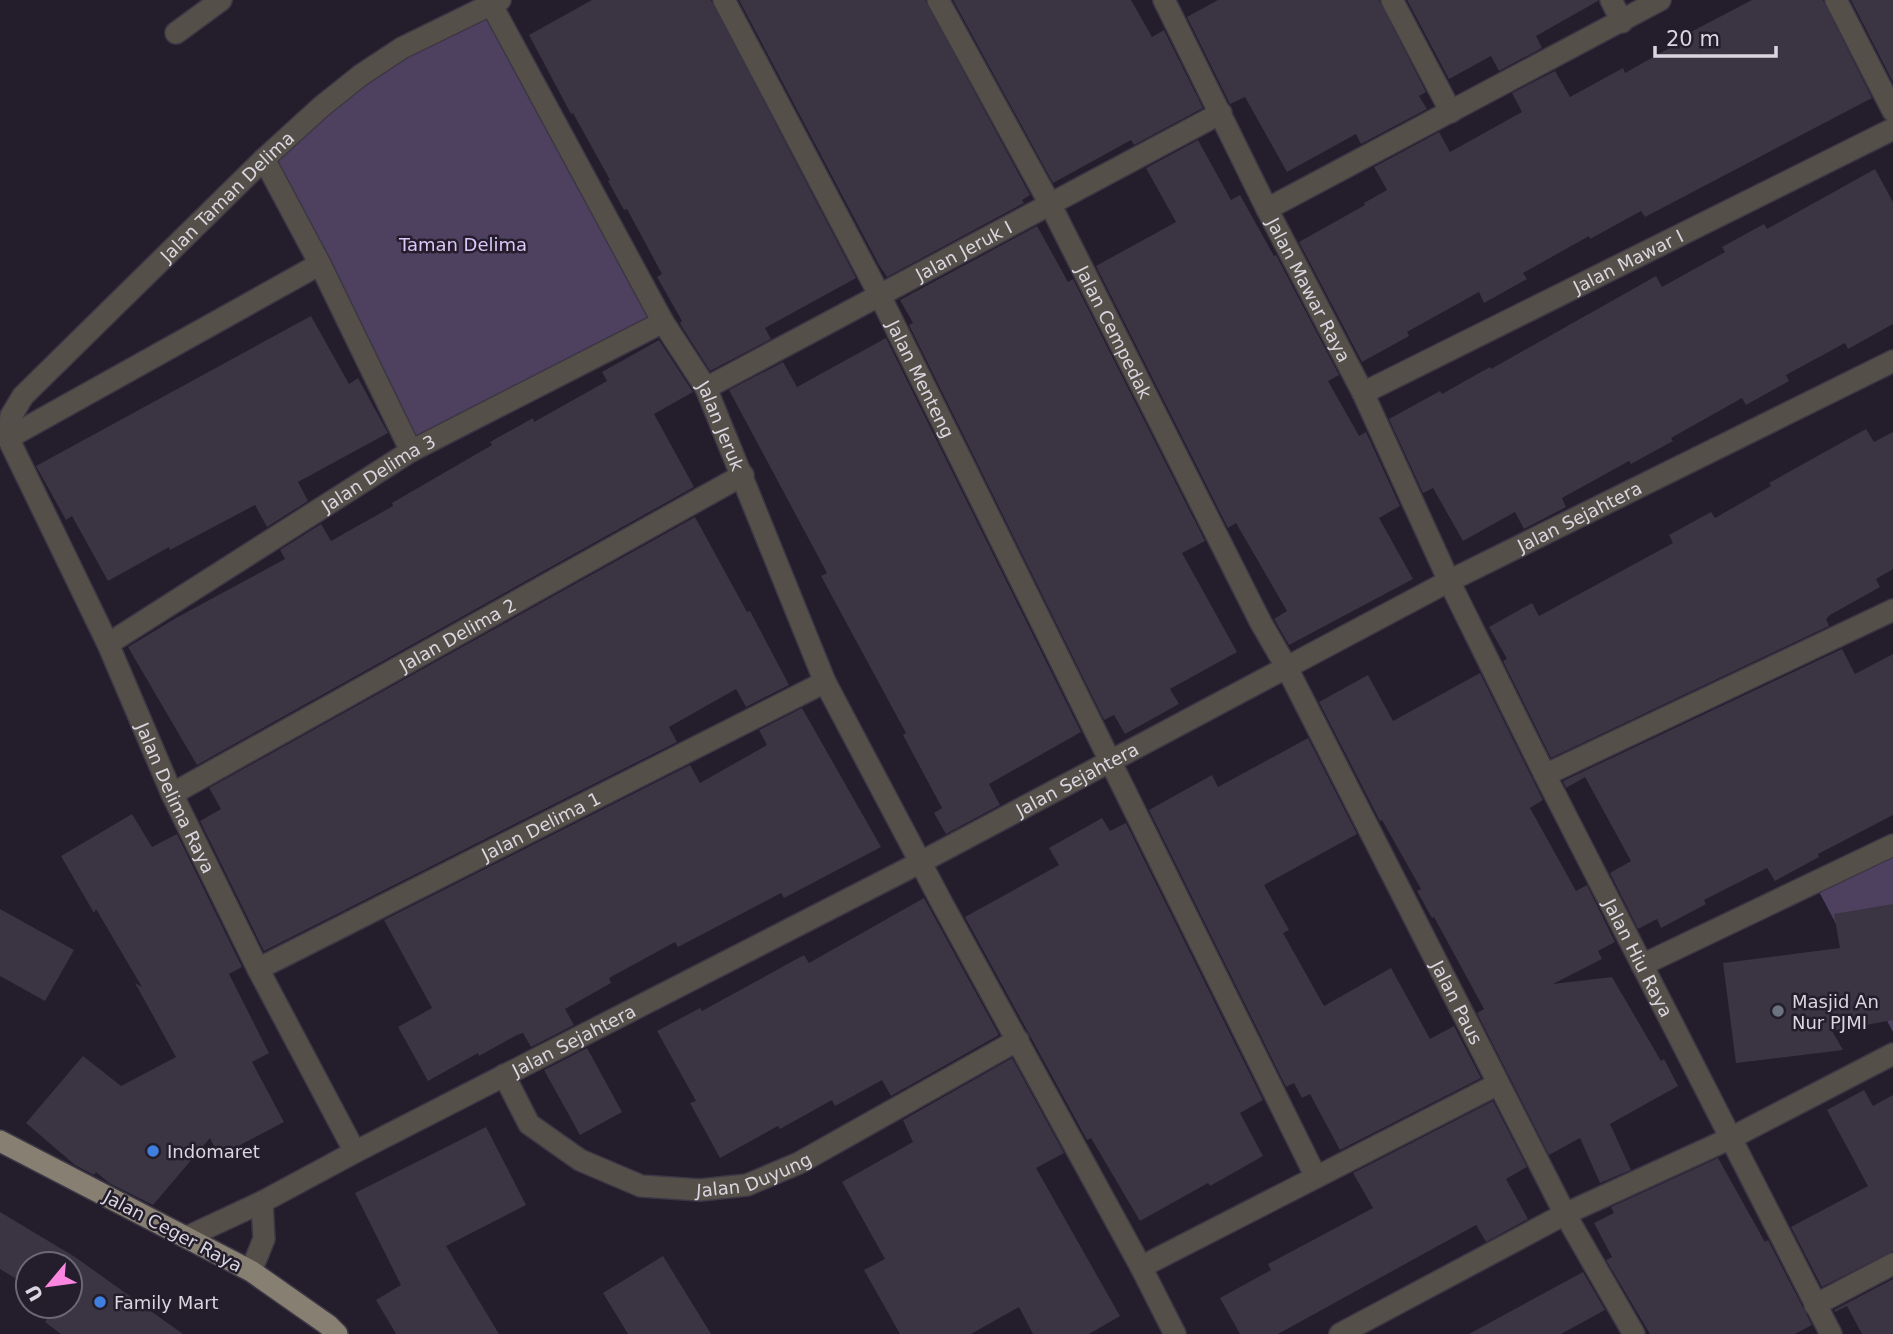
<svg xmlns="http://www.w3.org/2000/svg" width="1893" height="1334" font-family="'DejaVu Sans',sans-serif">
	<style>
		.green { fill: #4e4160 }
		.building { fill: #3a3443 }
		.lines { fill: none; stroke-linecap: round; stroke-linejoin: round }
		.minor-casing { stroke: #3c3745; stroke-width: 24 }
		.major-casing { stroke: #3c3745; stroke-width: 24 }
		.minor { stroke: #545049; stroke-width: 21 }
		.major { stroke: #877f71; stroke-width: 21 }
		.worship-dot { fill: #6b7280; stroke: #231d2c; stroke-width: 2.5 }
		.shop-dot { fill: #3f7fe0; stroke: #231d2c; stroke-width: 2.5 }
		.labels { text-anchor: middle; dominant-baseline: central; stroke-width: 5; stroke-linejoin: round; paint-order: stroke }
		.street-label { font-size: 18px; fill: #d9d6e0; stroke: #231d2c }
		.park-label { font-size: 18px; fill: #dbc7f9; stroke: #231d2c }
		.poi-label { font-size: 18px; fill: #d9d6e0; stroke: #231d2c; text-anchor: start }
	</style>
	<rect width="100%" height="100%" fill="#231d2c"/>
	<g class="green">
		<path d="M491,4L663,322L411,451L264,159L321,107Z"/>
		<path d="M1893,845V1032L1815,884Z"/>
	</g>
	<g class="building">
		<path d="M592,0H711L856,278L765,328L771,339L710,371L682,327L680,323L682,321L657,277L662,274L627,209L624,210L608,181L610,180L573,113L571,114L529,35Z"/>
		<path d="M739,0H925L1030,195L1022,200L1024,203L887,277L879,265Z"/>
		<path d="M953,0H1131L1152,37L1164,30L1203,108L1134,145L1131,140L1053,183Z"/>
		<path d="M1218,0H1379L1426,92L1419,96L1427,109L1361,144L1356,134L1287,172L1245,97L1230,104L1187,17Z"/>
		<path d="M1407,0H1598V1L1536,36L1542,48L1499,71L1491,56L1449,79Z"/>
		<path d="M1752,0H1823L1872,98L1645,217L1641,211L1590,239L1589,236L1523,273L1527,279L1484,303L1479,292L1407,332L1409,336L1362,362L1299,242L1365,205L1364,203L1387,190L1374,167L1439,132L1450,152L1522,112L1512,93L1555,71L1570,97L1623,68L1625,73L1689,37L1687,34Z"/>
		<path d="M1851,0H1893V82Z"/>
		<path d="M1198,140L1231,200L1240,195L1274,256L1276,255L1339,375L1328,381L1359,436L1366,432L1400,506L1379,518L1413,579L1289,645L1274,619L1287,611L1236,523L1228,528L1096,266L1176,222L1146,168Z"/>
		<path d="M1875,169L1893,202V324L1848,349L1845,343L1786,375L1789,381L1746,405L1742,398L1671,438L1673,441L1631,464L1629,461L1562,498L1566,507L1524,529L1515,512L1463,541L1433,488L1423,493L1389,419L1440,391L1442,394L1490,367L1491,369L1656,276L1662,287L1725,252L1722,247L1764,224L1767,229Z"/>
		<path d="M1037,226L1068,282L1073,279L1205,541L1182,553L1237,652L1170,689L1179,704L1125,734L1114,715L1104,720L909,325L913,323L900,300Z"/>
		<path d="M311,316L349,384L358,378L388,433L298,482L308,501L267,527L255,505L170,550L169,547L108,581L72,516L66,520L36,466Z"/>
		<path d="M886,338L1081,732L989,784L1000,805L946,834L934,813L942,808L903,735L906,733L821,576L827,573L729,390L783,362L797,387Z"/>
		<path d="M659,340L693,392L654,414L694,487L197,765L128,647L176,618L285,559L280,550L321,524L331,541L393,506L392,503L492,445L490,442L533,418L534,422L607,381L602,372Z"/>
		<path d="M1866,429L1874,442L1893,432V569L1876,579L1880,587L1830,615L1826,619L1829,626L1551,758L1503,661L1507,659L1489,627L1532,603L1539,616L1673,543L1669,535L1711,512L1715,518L1771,486L1769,483Z"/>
		<path d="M695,517L747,612L750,611L789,685L746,707L736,689L669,727L677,742L264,951L200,821L221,809L209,788Z"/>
		<path d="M1842,649L1855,674L1893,654V815L1818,854L1819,857L1775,881L1767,868L1704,900L1706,904L1661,928L1657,919L1638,929L1610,873L1631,861L1585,777L1566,788L1563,781Z"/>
		<path d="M1480,673L1543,800L1530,808L1576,891L1587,885L1615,942L1598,951L1602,959L1553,984L1612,977L1661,1061L1664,1059L1678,1086L1610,1124L1631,1170L1600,1183L1580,1138L1549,1155L1477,1013L1484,1009L1434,917L1432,918L1417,891L1421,889L1382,820L1380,821L1319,702L1368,675L1393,721Z"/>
		<path d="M802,708L881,847L784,898L781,893L678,947L675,942L609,978L611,983L565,1009L574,1025L531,1047L523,1033L517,1035L479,1056L478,1053L428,1081L398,1027L432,1008L384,920L690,765L700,783L767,745L759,730Z"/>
		<path d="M1308,738L1357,834L1264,885L1289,930L1283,933L1324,1006L1391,968L1430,1039L1454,1026L1481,1078L1340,1150L1310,1094L1302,1098L1294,1083L1286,1087L1149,810L1212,775L1218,787Z"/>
		<path d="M132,814L152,847L177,834L242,967L229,974L269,1053L252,1062L284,1122L219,1156L210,1138L153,1205L109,1183L96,1172L94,1175L75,1165L26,1123L83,1056L121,1086L176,1057L135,983L142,987L96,909L94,913L61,856Z"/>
		<path d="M1102,818L1110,831L1126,823L1263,1100L1240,1113L1263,1156L1210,1186L1208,1183L1140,1221L1091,1138L1087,1140L965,917L1059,865L1049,848Z"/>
		<path d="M924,898L999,1035L891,1096L882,1080L835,1106L832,1100L780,1129L778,1126L720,1158L690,1103L696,1101L657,1031L700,1008L702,1011L804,955L809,963Z"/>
		<path d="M1893,904V1020L1832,1031L1843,1050L1736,1063L1723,963L1840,948L1834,914Z"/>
		<path d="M0,909L74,950L45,1001L0,976Z"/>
		<path d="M587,1048L622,1112L580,1135L544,1070Z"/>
		<path d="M1012,1058L1064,1153L1036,1168L1120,1316L1089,1334H1033L1019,1307L971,1334H900L864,1270L885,1259L842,1182L913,1142L903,1120Z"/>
		<path d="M1864,1090L1873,1106L1893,1095V1251L1822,1287L1791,1227L1868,1186L1827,1110Z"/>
		<path d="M1493,1101L1527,1167L1506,1179L1528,1219L1486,1242L1476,1225L1278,1334H1240L1220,1298L1271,1270L1268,1264L1373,1208L1353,1173Z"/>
		<path d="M486,1127L526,1205L446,1246L499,1334H396L376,1300L401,1285L355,1193Z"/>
		<path d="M1718,1158L1765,1242L1768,1240L1812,1325L1795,1334H1650L1606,1260L1612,1257L1594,1223L1614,1213L1611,1207Z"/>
		<path d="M0,1212L75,1257L183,1334H61L45,1322L56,1306H70V1264H28V1286L0,1269Z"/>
		<path d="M663,1256L711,1334H628L603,1293Z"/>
		<path d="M1583,1272L1605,1310L1561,1334H1469Z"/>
		<path d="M1893,1279V1334H1862L1847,1306L1835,1312L1834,1310Z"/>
	</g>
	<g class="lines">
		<g class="minor-casing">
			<g id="minor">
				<path id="s1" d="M724,0L880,296L1316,1177"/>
				<path id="s2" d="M938,0L1050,204L1261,623L1287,668L1565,1214L1634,1334"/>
				<path id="s3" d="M1164,0L1267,209L1363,393L1449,581L1545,775L1831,1334"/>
				<path d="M1392,0L1451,112"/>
				<path d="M1611,0L1622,22"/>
				<path d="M1836,0L1893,111"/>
				<path id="s4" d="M491,4L663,322L706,388L825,682L943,905L1141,1267L1175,1334"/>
				<path d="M176,33L221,0"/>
				<path d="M264,159L320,264L411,451"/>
				<path d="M1267,209L1660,0"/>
				<path id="s5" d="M706,388L1221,113"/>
				<path id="s6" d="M1363,393L1893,129"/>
				<path id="s7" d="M8,438L108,644L172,794L258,969L355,1152"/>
				<path id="s8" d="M8,438L11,416L23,396L264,159L321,107L361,75L402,48L500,0"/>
				<path d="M8,438L320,264"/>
				<path id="s9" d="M108,644L411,451L663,322"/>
				<path d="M1545,775L1893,610"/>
				<path id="s10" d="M172,794L743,475"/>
				<path d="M1642,965L1893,845"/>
				<path id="s11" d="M258,969L825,682"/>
				<path id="s12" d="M504,1075L529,1124L580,1160L641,1186L700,1190L747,1185L799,1163L1018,1040"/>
				<path id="s13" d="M187,1237L262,1202L355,1152L921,862L1449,581L1893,361"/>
				<path d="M1141,1267L1498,1084"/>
				<path d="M251,1271L264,1239L262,1202"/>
				<path d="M1815,1305L1893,1264"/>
				<path d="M1340,1334L1565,1214L1731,1138L1893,1054"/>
			</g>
		</g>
		<g class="major-casing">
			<path id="major" d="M0,1141L251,1271L328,1325L337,1334"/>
		</g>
		<use href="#minor" class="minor"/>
		<use href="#major" class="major"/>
	</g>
	<circle class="worship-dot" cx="1778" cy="1011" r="7"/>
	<g class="shop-dot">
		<circle cx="153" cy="1151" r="7"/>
		<circle cx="100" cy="1302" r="7"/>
	</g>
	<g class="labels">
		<g class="street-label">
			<text stroke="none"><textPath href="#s8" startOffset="331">Jalan Taman Delima</textPath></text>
			<text stroke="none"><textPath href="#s5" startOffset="292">Jalan Jeruk I</textPath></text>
			<text stroke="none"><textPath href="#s6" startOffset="296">Jalan Mawar I</textPath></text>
			<text stroke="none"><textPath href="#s3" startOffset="324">Jalan Mawar Raya</textPath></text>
			<text stroke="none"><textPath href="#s2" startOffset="376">Jalan Cempedak</textPath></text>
			<text stroke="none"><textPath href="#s1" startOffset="427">Jalan Menteng</textPath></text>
			<text stroke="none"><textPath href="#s4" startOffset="481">Jalan Jeruk</textPath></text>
			<text stroke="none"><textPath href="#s9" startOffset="320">Jalan Delima 3</textPath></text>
			<text stroke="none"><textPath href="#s13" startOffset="1568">Jalan Sejahtera</textPath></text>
			<text stroke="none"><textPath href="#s10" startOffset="327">Jalan Delima 2</textPath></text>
			<text stroke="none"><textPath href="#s13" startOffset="1001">Jalan Sejahtera</textPath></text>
			<text stroke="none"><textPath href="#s7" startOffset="397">Jalan Delima Raya</textPath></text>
			<text stroke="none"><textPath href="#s11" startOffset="317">Jalan Delima 1</textPath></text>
			<text stroke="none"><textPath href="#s3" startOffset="1069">Jalan Hiu Raya</textPath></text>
			<text stroke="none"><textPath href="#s2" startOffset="1129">Jalan Paus</textPath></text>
			<text stroke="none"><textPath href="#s13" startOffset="434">Jalan Sejahtera</textPath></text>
			<text stroke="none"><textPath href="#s12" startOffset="299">Jalan Duyung</textPath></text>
			<text transform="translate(173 1231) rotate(28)">Jalan Ceger Raya</text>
		</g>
		<g class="park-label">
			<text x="463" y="244">Taman Delima</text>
		</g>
		<g class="poi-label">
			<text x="1792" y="1001">Masjid An<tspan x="1792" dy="21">Nur PJMI</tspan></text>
			<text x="167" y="1151">Indomaret</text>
			<text x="114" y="1302">Family Mart</text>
		</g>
	</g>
	<g transform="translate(49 1285) rotate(241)"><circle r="33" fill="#231d2c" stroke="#6c6774" stroke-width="2"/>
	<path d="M0-5L12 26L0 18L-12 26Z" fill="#fd86e1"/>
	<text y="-10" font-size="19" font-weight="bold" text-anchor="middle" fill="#d9d6e0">U</text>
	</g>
	<path d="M1655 46v10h121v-10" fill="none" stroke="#d9d6e0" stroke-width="3.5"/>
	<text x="1666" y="46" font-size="21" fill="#d9d6e0" stroke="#231d2c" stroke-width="5" paint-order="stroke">20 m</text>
</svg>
